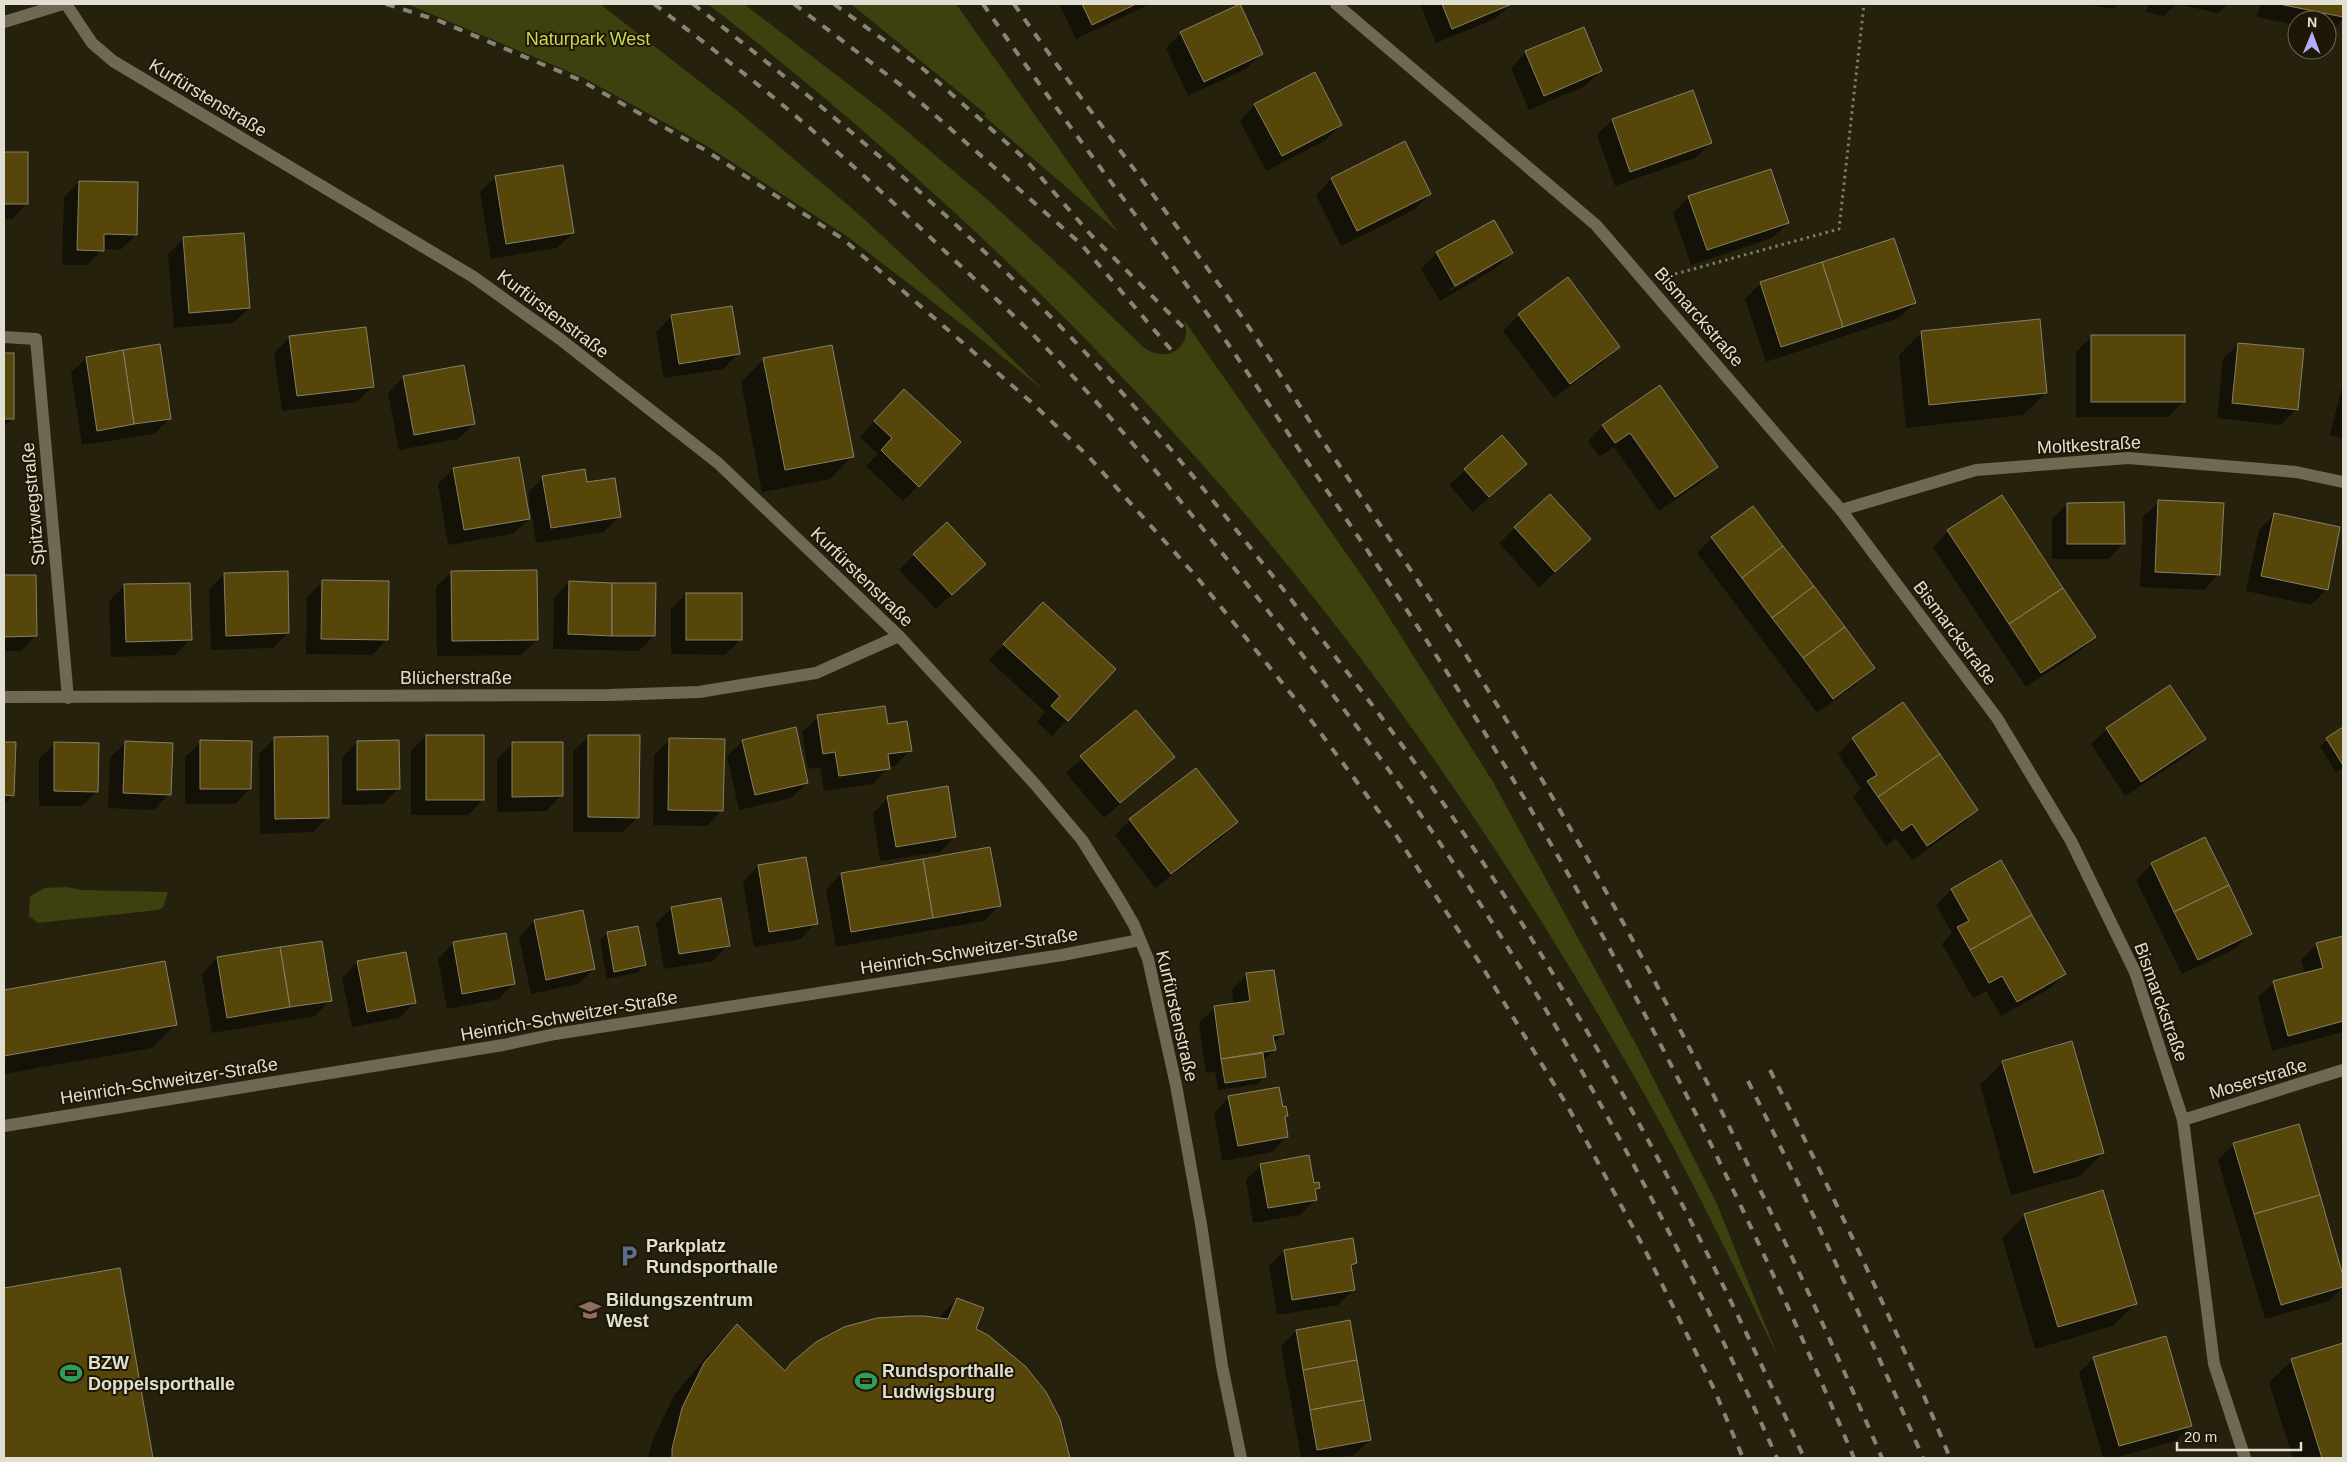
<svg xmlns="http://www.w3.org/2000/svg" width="2347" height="1462" font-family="Arial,sans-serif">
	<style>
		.green { fill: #3c410f }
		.shadow { fill: #0007; fill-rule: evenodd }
		.building { fill: #564609; stroke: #868069 }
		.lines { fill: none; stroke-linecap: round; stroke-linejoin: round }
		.path { stroke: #7e7969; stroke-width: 3; stroke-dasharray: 2.5 4; stroke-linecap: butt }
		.street { stroke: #6f6953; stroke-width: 12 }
		.secondary { stroke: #6f6953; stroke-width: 12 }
		.rail { stroke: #888475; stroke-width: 4; stroke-dasharray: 9 9; stroke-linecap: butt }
		.labels { text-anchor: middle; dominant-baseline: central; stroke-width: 4; stroke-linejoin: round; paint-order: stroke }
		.park-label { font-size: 18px; fill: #cad951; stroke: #1d1705 }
		.street-label { font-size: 18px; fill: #e1ded2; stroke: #1d1705 }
		.poi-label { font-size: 18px; font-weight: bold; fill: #e1ded2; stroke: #1d1705; text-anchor: start }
	</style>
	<rect width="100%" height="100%" fill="#26210d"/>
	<g class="green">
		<path d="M407,4H600L739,112L863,218L983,330L1043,390L977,336L848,237L707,146L584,78Z"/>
		<path d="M708,4H744L883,111L989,201L1062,268L1144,348C1166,364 1194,348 1184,320L1373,592L1493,782L1639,1050L1717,1204L1778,1357C1731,1260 1684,1162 1630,1069C1547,925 1456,784 1356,652C1171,408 949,191 708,4Z"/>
		<path d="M851,4H956L1118,232L984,116L986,114Z"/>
		<path d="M67,887L82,890L168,892L163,907L158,910L38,923L29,916L30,896L45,888Z"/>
	</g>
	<g class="shadow">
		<path d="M1059,4H1150L1076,39Z"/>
		<path d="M1420,4H1511L1495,19L1436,43Z"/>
		<path d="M2083,4H2119L2113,9Z"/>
		<path d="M2148,4H2228L2218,13L2176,4L2164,16L2146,12Z"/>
		<path d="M2260,4H2343V19L2330,32H2327V20H2297V25L2257,17Z"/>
		<path d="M1181,33L1261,54L1246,69L1188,96L1166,48Z"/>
		<path d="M1526,52L1601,71L1585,86L1529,110L1511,68Z"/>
		<path d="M1255,105L1341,125L1326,140L1266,171L1240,121Z"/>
		<path d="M1612,120L1711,143L1695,158L1615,186L1597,135Z"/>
		<path d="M1405,143L1430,194L1415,209L1341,246L1316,195L1331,179Z"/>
		<path d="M4,153H26L27,203L12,219H4Z"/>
		<path d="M496,177L573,233L557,248L491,259L480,192Z"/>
		<path d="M79,182L136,235L120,250L103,249L87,265H62L64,197Z"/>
		<path d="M1689,197L1788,223L1772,238L1691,265L1673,213Z"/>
		<path d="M1493,221L1511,253L1496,268L1440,301L1421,269L1437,253ZM1495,262V265L1450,291L1449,289Z"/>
		<path d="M184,239L249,308L233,323L174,328L168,254Z"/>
		<path d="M1568,279L1618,347L1603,362L1554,398L1503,331L1519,315Z"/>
		<path d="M1761,283L1915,303L1899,318L1766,362L1745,299Z"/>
		<path d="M671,317L739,353L723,369L664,378L656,332Z"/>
		<path d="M1922,332L2046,393L2023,415L1906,428L1899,355Z"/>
		<path d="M290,337L373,386L357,402L282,411L274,353Z"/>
		<path d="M2091,337L2184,401L2168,417H2076V352Z"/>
		<path d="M2238,344L2296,409L2281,425L2217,418L2223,359Z"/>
		<path d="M4,354H13V418L4,427Z"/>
		<path d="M86,358L170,418L154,434L82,445L71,373Z"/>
		<path d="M764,359L852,456L830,479L762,492L741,382Z"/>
		<path d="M403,377L474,424L458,439L399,450L388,393Z"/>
		<path d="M2343,382V439L2330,435Z"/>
		<path d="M1660,387L1716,467L1701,482L1659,511L1614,447L1599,457L1588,441L1603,425Z"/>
		<path d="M889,406L918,486L903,501L866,466L878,454L860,437Z"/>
		<path d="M1502,437L1526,464L1473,512L1449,485Z"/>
		<path d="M453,469L529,519L513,534L448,545L438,484Z"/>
		<path d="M543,477L586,484L620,516L604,532L536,543L528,493Z"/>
		<path d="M1550,496L1590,539L1539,587L1499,543Z"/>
		<path d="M2159,502L2219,574L2204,590L2140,587L2143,517Z"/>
		<path d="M2067,504L2124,543L2108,559H2052V519Z"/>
		<path d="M2274,515L2327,589L2311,605L2246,591L2259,530Z"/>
		<path d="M1948,531L2094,637L2079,652L2026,687L1933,547Z"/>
		<path d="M1712,538L1873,668L1858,683L1817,713L1697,553Z"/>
		<path d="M914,555L969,579L936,609L899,570Z"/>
		<path d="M452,572L537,640L521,655L437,656L436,587Z"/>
		<path d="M224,574L288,633L273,648L211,650L209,590Z"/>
		<path d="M35,576L36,635L21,651H4V577Z"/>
		<path d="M323,582L387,639L372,655L306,654L307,597Z"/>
		<path d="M569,582L654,636L639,651L553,649L554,598Z"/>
		<path d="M124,586L191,639L175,655L111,657L109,601Z"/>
		<path d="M686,594L741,639L725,655L671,654V609Z"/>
		<path d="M1043,604L1067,720L1052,736L1037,722L1045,712L989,660Z"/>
		<path d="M1136,712L1174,757L1104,818L1066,773Z"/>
		<path d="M818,717L887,725L910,750L895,766L888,767L873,784L824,791L820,767L808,769L802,732Z"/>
		<path d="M2107,729L2205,739L2189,754L2125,796L2091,744Z"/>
		<path d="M2343,729V768L2336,773L2320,746Z"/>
		<path d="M426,736L483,799L468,815H411V751Z"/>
		<path d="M589,736L638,817L622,832H573V751Z"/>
		<path d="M275,738L328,817L313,832L260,834L259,754Z"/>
		<path d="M1853,739L1977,810L1961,825L1912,860L1896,838L1886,846L1853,797L1861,789L1838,754Z"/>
		<path d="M670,740L722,810L707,826L653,825L654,755Z"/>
		<path d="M743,741L807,783L791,798L739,810L727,756Z"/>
		<path d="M126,742L169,794L154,810L108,808L110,758Z"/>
		<path d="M201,742L250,789L235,804H185V757Z"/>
		<path d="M357,742L398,789L383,804L342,805V758Z"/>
		<path d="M4,743H15L13,795L4,804Z"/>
		<path d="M55,743L97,791L82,806H39V759Z"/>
		<path d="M512,744L561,796L546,811L497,812V759Z"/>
		<path d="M888,798L955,836L940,852L880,861L873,813Z"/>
		<path d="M1130,820L1236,822L1221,838L1155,888L1115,835Z"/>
		<path d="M2152,864L2250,933L2235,949L2182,974L2136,880Z"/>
		<path d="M758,866L816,923L801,939L754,947L743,882Z"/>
		<path d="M841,874L1000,905L984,921L836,947L826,890Z"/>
		<path d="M1951,890L2065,974L2049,989L2001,1016L1986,991L1973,998L1942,944L1952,933L1936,905Z"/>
		<path d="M672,908L728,945L713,961L664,969L656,923Z"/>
		<path d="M534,921L594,969L578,984L531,994L519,937Z"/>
		<path d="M607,933L645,965L637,973L607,979L600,940Z"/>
		<path d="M2343,937V1032L2272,1051L2258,997L2274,982L2305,974L2301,960L2317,944Z"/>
		<path d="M453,943L514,983L499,999L447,1009L438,959Z"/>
		<path d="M217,958L330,1000L315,1016L212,1033L202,974Z"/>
		<path d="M357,962L415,1002L400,1018L352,1027L342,978Z"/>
		<path d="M164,963L175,1025L152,1048L4,1074V991Z"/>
		<path d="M1247,974L1283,1034L1273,1043L1275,1050L1263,1061L1265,1076L1258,1084L1218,1090L1215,1072L1206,1073L1199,1023L1214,1008L1234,1005L1232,990Z"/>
		<path d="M2003,1062L2103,1153L2080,1176L2011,1195L1980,1085Z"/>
		<path d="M1229,1097L1287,1115L1284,1118L1287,1136L1272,1152L1222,1161L1214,1113Z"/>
		<path d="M2298,1126L2343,1280V1287L2329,1301L2265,1319L2218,1160L2234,1144Z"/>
		<path d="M2343,1147V1159L2341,1150Z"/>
		<path d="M1261,1165L1318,1188L1314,1192L1315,1200L1300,1215L1253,1223L1246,1180Z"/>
		<path d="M2024,1216L2136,1303L2113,1326L2035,1349L2002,1238Z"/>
		<path d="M1284,1251L1355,1263L1350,1268L1353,1290L1338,1305L1277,1315L1269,1266Z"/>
		<path d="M119,1269L152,1458H4V1290Z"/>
		<path d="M957,1299L974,1329L1068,1450L1069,1458H648L653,1439L675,1394L708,1355L737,1326L784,1372L792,1364L937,1319Z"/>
		<path d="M1296,1331L1370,1440L1354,1455L1337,1458H1301L1281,1346Z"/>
		<path d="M2343,1344V1458H2293L2269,1383L2292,1360Z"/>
		<path d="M2094,1358L2191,1425L2176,1441L2114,1458H2103L2079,1373Z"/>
	</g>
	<g class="building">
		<path d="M1082,4H1136L1092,25Z"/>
		<path d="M1240,4L1263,54L1204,82L1180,32Z"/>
		<path d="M1442,4H1512L1452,29Z"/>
		<path d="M2279,4H2343V17Z"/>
		<path d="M1584,27L1602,71L1544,96L1525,51Z"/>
		<path d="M1315,72L1342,125L1282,156L1254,104Z"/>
		<path d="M1693,90L1712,143L1630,172L1612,119Z"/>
		<path d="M1405,141L1431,194L1357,231L1331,178Z"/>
		<rect x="4" y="152" width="24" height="52"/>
		<path d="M563,165L574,233L506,244L495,176Z"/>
		<path d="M1771,169L1789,223L1707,250L1688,196Z"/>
		<path d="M79,181L138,182L137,235L104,234V251L77,250Z"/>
		<path d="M1494,220L1513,253L1455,286L1436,252Z"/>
		<path d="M244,233L250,308L189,313L183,237Z"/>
		<path d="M1894,238L1916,303L1843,327L1822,262Z"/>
		<path d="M1822,262L1843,327L1781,347L1760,282Z"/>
		<path d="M1568,277L1620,347L1570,384L1518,314Z"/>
		<path d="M732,306L740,354L679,364L671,315Z"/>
		<path d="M2040,319L2047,393L1929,405L1921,331Z"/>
		<path d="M366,327L374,387L297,396L289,336Z"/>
		<rect x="2091" y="335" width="94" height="67"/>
		<path d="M2238,343L2304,349L2298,410L2232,403Z"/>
		<path d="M160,344L171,419L134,424L123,350Z"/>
		<path d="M832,345L854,457L785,470L763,358Z"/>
		<path d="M123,350L134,424L97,431L86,357Z"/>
		<rect x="4" y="353" width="10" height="66"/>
		<path d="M464,365L475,424L414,435L403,376Z"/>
		<path d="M1660,385L1718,467L1675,497L1630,433L1615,443L1602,425Z"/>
		<path d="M904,389L961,442L919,487L881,450L892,438L874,421Z"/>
		<path d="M1502,435L1527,464L1489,497L1464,469Z"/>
		<path d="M519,457L530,519L464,530L453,468Z"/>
		<path d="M585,469L587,482L615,478L621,517L551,528L542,476Z"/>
		<path d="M1550,494L1591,539L1555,572L1514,527Z"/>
		<path d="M2002,495L2063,588L2009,624L1947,530Z"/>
		<path d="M2158,500L2224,503L2220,575L2155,572Z"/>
		<path d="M2124,502L2125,544H2067V503Z"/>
		<path d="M1753,506L1783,546L1742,578L1711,537Z"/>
		<path d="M2274,513L2340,527L2328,590L2261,576Z"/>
		<path d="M947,522L986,564L952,595L913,554Z"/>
		<path d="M1783,546L1814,586L1772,618L1742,578Z"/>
		<path d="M537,570L538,640L452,641L451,571Z"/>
		<path d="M288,571L289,633L226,636L224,573Z"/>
		<path d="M4,575H36L37,636L4,637Z"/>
		<path d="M322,580L389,581L388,640L321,639Z"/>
		<path d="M569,581L612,583V636L568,634Z"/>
		<path d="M190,583L192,640L126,642L124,584Z"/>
		<path d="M612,583H656L655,636H612Z"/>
		<path d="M1814,586L1845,627L1803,658L1772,618Z"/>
		<path d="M2063,588L2096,637L2041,673L2009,624Z"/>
		<rect x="686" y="593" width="56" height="47"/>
		<path d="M1043,602L1116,669L1068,721L1051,706L1060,696L1003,644Z"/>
		<path d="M1845,627L1875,668L1833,699L1803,658Z"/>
		<path d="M2170,685L2206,739L2141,782L2106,728Z"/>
		<path d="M1903,702L1940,754L1878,797L1867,781L1877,775L1852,738Z"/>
		<path d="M885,706L888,724L907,721L912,751L888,754L890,769L839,776L835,752L823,754L817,715Z"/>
		<path d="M1136,710L1175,757L1120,803L1080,756Z"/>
		<path d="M796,727L808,783L755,795L742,740Z"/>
		<path d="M2343,727V765L2326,738Z"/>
		<rect x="426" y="735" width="58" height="65"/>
		<path d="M588,735H640L639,818L588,817Z"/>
		<path d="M328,736L329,818L275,819L274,737Z"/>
		<path d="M669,738L725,739L723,811L668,810Z"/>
		<path d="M200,740L252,741L251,789H200Z"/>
		<path d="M399,740L400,789L357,790V741Z"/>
		<path d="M125,741L173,743L171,795L123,793Z"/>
		<path d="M4,742H16L14,796L4,795Z"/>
		<path d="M54,742L99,743L98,792L54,791Z"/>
		<path d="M512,742H563V796L512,797Z"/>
		<path d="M1940,754L1978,810L1927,846L1912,824L1902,831L1878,797Z"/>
		<path d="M1196,768L1238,822L1171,874L1129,819Z"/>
		<path d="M948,786L956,837L896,847L887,796Z"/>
		<path d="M2205,837L2229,885L2174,912L2151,863Z"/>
		<path d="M990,847L1001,906L933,918L923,859Z"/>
		<path d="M806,857L818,924L769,932L758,865Z"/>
		<path d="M923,859L933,918L851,932L841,873Z"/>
		<path d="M2001,860L2032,915L1970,950L1957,927L1969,921L1951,889Z"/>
		<path d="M2229,885L2252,934L2198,960L2174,912Z"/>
		<path d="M721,898L730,946L679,954L671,907Z"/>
		<path d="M583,910L595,969L546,980L534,920Z"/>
		<path d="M2032,915L2066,974L2017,1002L2002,976L1989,983L1970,950Z"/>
		<path d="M638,926L646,965L614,972L607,932Z"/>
		<path d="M506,933L515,984L462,994L453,942Z"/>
		<path d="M2343,936V1021L2288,1036L2273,981L2323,968L2316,943Z"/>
		<path d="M322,941L332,1001L290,1007L280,947Z"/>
		<path d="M280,947L290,1007L227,1018L217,957Z"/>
		<path d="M406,952L416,1003L367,1012L357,961Z"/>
		<path d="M165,961L177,1025L4,1056V990Z"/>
		<path d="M1274,970L1284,1034L1273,1036L1276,1050L1221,1059L1214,1006L1250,1001L1246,973Z"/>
		<path d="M2072,1041L2104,1153L2034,1173L2002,1061Z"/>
		<path d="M1263,1053L1266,1077L1225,1083L1221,1059Z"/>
		<path d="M1279,1087L1283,1107L1286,1106L1288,1116H1285L1288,1137L1238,1146L1228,1096Z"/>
		<path d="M2299,1124L2320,1195L2254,1214L2233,1143Z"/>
		<path d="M1309,1155L1314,1183L1319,1182L1320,1188L1315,1189L1317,1200L1268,1208L1260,1164Z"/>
		<path d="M2103,1190L2137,1304L2058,1327L2024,1214Z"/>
		<path d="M2320,1195L2343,1276V1287L2281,1305L2254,1214Z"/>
		<path d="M1353,1238L1357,1263L1351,1265L1355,1290L1292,1300L1284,1250Z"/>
		<path d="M120,1268L153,1458H4V1288Z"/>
		<path d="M957,1298L984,1308L976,1329L988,1335L1026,1367L1046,1392L1060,1419L1070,1458H672V1449L682,1408L704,1363L737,1324L785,1371L791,1363L816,1342L844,1327L877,1318L909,1316H924L948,1319Z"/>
		<path d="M1350,1320L1357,1360L1303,1370L1296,1330Z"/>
		<path d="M2166,1336L2192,1426L2119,1446L2093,1357Z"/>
		<path d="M2343,1343V1458H2322L2291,1359Z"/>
		<path d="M1357,1360L1364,1400L1310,1410L1303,1370Z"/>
		<path d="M1364,1400L1371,1440L1317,1450L1310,1410Z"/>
	</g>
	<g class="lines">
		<path class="path" d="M1675,274L1839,229L1864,4"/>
		<g class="street">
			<path d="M1336,4L1596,225L1841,510L1997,718L2071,841L2135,972L2183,1120L2214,1364L2245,1458"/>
			<path d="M4,22L63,4"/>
			<path d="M4,337L36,339L68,698"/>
			<path d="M1841,510L1976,470L2128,458L2296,472L2343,482"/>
			<path d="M4,697L609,695L699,692L816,673L899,636"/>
			<path d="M2183,1120L2343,1070"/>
			<path d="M4,1126L503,1045L555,1034L1062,955L1140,940"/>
		</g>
		<path class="secondary" d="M66,4L92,43L113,61L472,276L560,339L718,463L899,636L1034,783L1082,840L1119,899L1134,925L1148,959L1176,1085L1201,1224L1222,1366L1241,1458"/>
		<g class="rail">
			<path d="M386,4L437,20L580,80L705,150L843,239L1030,401L1088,456L1195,575L1296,700L1394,832L1483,968L1568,1107L1643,1246L1714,1389L1743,1458"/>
			<path d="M654,4C688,30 723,57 757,84C825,139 889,198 952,258C991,294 1030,330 1066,369C1130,437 1188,510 1246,583C1306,659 1365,735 1420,814C1560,1016 1677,1234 1777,1458"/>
			<path d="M693,4C830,110 962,223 1082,349C1152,423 1216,504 1279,584C1334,655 1390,726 1441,800C1583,1007 1702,1229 1804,1458"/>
			<path d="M794,4L902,86L1081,244L1173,352"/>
			<path d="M834,4L921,67L1025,159L1091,235L1187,331"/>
			<path d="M983,4C1057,112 1137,215 1213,322C1244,367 1274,412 1304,457C1354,530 1403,603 1450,677C1607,925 1740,1188 1854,1458"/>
			<path d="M1014,4C1085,107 1163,205 1235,307C1266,351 1294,398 1324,443C1374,516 1424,588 1471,663C1630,916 1764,1184 1882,1458"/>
			<path d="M1770,1070C1834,1197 1896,1326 1950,1458"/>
			<path d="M1748,1081C1810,1205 1868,1331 1923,1458"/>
		</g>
	</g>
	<defs>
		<g id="parking-bare" transform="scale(1.725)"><path d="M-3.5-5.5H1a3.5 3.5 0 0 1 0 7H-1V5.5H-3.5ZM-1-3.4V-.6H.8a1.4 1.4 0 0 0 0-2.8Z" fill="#5c6f8a" stroke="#1d1705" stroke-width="2.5" paint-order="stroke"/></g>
		<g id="school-bare" transform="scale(1.725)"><path d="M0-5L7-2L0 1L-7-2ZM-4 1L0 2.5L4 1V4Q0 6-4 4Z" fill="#8d6e63" stroke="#1d1705" stroke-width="2.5" paint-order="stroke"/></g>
		<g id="stadium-bare" transform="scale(1.725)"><path d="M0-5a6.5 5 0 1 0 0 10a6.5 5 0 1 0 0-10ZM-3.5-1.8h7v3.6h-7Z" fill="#2e9e5b" stroke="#1d1705" stroke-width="2.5" paint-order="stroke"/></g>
	</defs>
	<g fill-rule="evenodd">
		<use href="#parking-bare" x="629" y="1256"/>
		<use href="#school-bare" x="590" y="1310"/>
		<use href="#stadium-bare" x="71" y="1373"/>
		<use href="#stadium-bare" x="866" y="1381"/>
	</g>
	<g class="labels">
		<g class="park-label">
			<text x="588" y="39">Naturpark West</text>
		</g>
		<g class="street-label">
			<text transform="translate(208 98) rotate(31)">Kurfürstenstraße</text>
			<text transform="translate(553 314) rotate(37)">Kurfürstenstraße</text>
			<text transform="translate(1699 317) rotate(49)">Bismarckstraße</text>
			<text transform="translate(2089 445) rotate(-3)">Moltkestraße</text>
			<text transform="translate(33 504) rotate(-95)">Spitzwegstraße</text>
			<text transform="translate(862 577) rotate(44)">Kurfürstenstraße</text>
			<text transform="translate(1955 633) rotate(53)">Bismarckstraße</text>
			<text x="456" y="678">Blücherstraße</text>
			<text transform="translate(969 951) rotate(-9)">Heinrich-Schweitzer-Straße</text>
			<text transform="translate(2161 1002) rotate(70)">Bismarckstraße</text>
			<text transform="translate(569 1016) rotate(-10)">Heinrich-Schweitzer-Straße</text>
			<text transform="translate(1177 1016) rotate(77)">Kurfürstenstraße</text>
			<text transform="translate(2258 1079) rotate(-17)">Moserstraße</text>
			<text transform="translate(169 1081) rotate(-9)">Heinrich-Schweitzer-Straße</text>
		</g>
		<g class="poi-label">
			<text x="646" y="1246">Parkplatz<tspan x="646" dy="21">Rundsporthalle</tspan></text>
			<text x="606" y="1300">Bildungszentrum<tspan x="606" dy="21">West</tspan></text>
			<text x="88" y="1363">BZW<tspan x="88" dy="21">Doppelsporthalle</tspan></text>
			<text x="882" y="1371">Rundsporthalle<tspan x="882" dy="21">Ludwigsburg</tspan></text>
		</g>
	</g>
	<rect width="2347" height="1462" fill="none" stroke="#e1ded2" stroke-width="10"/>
	<g transform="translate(2312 35) rotate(1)"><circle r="24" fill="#1d1705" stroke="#6b6757"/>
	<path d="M0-4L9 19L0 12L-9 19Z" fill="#b4acf9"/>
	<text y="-8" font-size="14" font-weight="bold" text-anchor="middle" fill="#e1ded2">N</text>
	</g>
	<path d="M2177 1442v8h124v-8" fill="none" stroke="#e1ded2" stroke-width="2.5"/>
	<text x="2184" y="1442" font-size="15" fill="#e1ded2" stroke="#1d1705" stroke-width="4" paint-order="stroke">20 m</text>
</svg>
